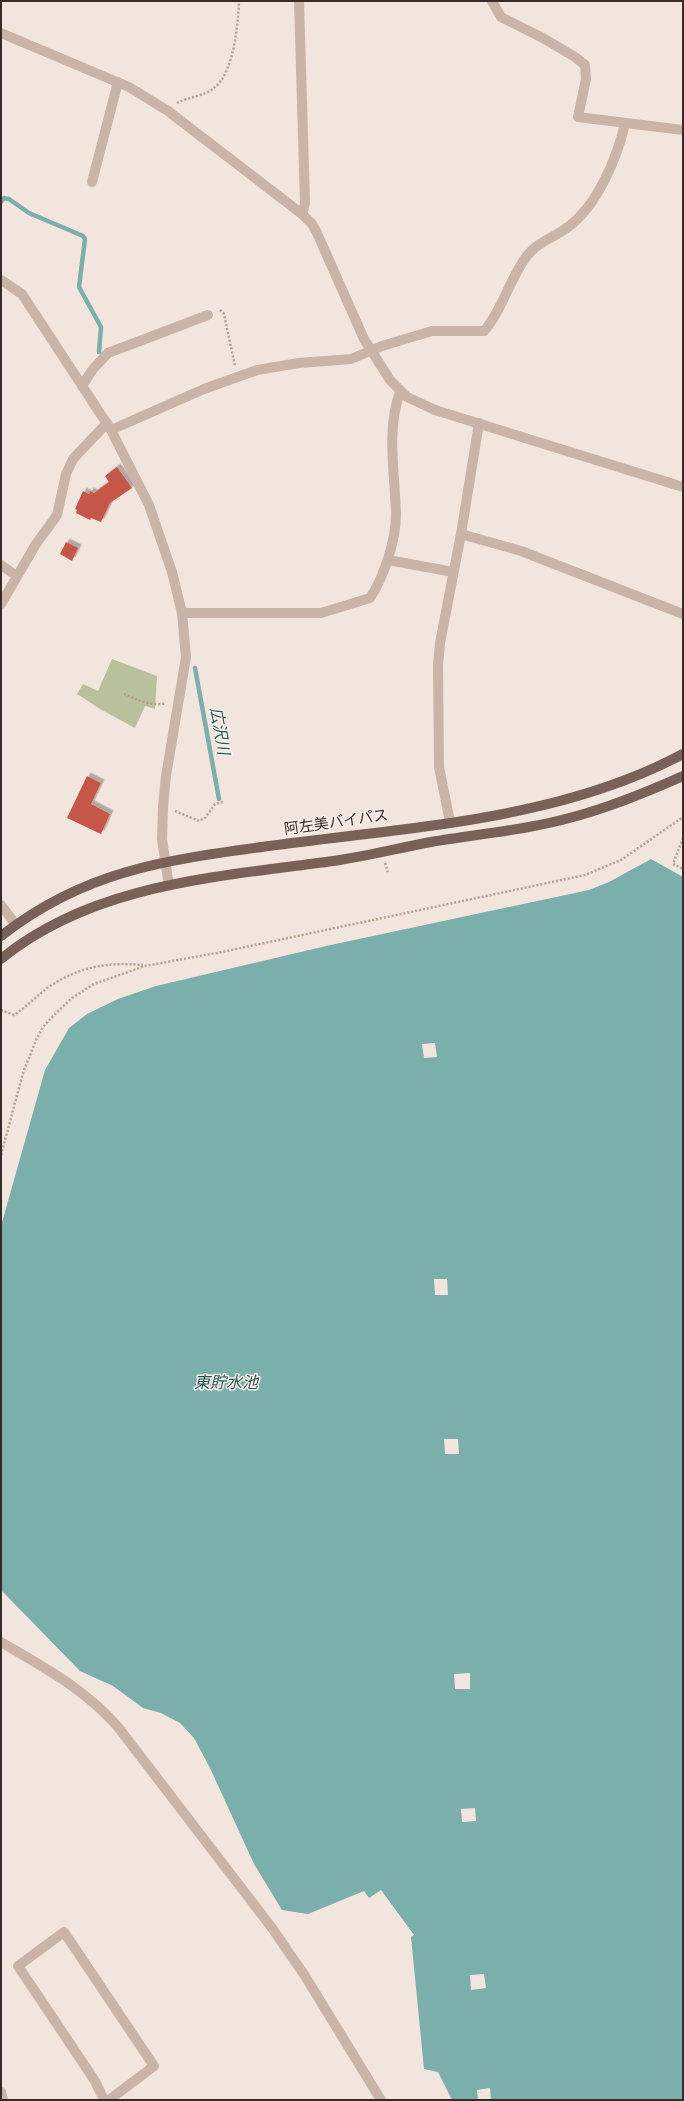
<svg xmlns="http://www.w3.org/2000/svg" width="684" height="2101" font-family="Figtree,'Noto Sans JP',sans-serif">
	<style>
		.green { fill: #b9c19c }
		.water { fill: #7bafac; fill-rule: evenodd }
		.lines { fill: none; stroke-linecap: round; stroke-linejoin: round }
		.stream { stroke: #7bafac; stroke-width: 4.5 }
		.building { fill: #c65747; filter: url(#shadow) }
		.path { stroke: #b69e92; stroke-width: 2.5; stroke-dasharray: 2 2; stroke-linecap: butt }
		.minor { stroke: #cab4a8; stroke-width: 10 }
		.major { stroke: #796059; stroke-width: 10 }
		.labels { text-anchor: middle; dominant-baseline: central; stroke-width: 3; stroke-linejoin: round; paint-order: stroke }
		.street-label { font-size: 15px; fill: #372b28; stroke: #faf0e9 }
		.water-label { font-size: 16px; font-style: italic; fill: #1e5956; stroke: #faf0e9 }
	</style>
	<defs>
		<filter id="shadow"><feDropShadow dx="3.5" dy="-3.5" stdDeviation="0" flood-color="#0004"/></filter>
	</defs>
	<rect width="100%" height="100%" fill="#f2e5dd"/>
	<path class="green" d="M112,659L157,676L155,709L145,706L135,728L100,709L77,694L83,684L98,691Z"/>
	<path class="water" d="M651,859L683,877V2100H491L490,2088L477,2090L478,2100H452L438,2072L424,2069L411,1937L414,1935L381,1890L369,1898L364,1891L308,1914L282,1910L254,1864L210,1768L194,1738L180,1723L161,1713L143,1708L113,1686L80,1671L1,1590V1226L45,1070L69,1028L87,1014L118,999L156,986L326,946L589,890L609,882ZM435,1043L437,1057L424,1058L422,1044ZM434,1279H447L448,1295H435ZM458,1439L459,1454H445L444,1439ZM470,1673V1689H455L454,1674ZM475,1808L476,1821L462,1822L461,1809ZM484,1974L486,1988L471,1990L470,1975Z"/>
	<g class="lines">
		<g class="stream">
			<path d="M1,202L4,198L9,199L29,213L83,236L85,239L79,287L101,327L99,352"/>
			<path d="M195,668L219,799"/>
		</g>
	</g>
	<g class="building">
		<path d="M117,467L132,488L110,503L101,522L91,518L90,520L76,513L77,510L75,509L83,491L89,494L90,491L94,493L109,482L105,476Z"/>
		<path d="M66,542L78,548L72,561L60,554Z"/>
		<path d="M87,776L101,783L91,804L110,814L101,834L67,818Z"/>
	</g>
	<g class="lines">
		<g class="path">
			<path d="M177,103C188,97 205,96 214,88C234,73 238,24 239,1"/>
			<path d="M220,310L224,314L235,366"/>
			<path d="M124,694C138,700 151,707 166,703"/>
			<path d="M175,811L199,821L205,818L215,804L223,802"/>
			<path d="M683,838L673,864L683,869"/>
			<path d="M385,863L388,872"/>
			<path d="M1,1010L14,1015C28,1006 39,993 53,984C83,966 109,962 143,965"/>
			<path d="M1,1155L23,1073L36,1040L43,1027L55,1014L72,998L94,984L145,966L222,952L585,875L621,860L683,817"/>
		</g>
		<g class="minor">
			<path d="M299,1L305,203L302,214"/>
			<path d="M492,1L501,17L543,38L575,57L585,65L586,79L578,117L683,130"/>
			<path d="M1,33L129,87L168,111L302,214L312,224L317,233L364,339L390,380L407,397L435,410L683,487"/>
			<path d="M92,182L118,82"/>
			<path d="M1,280L22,294L111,430L149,505L172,572L182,613L186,657L166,776L163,807L162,839L169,886"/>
			<path d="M82,386L93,369L108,353L208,315"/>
			<path d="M111,430L204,389L257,370L299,363L351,359L382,346L432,331H484C500,314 511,277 526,257C538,241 554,238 568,227C597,206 617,158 625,124"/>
			<path d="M461,534L521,551L683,614"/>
			<path d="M388,560L453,572"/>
			<path d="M1,565L17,576"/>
			<path d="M1,604L36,544L57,515L66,474L73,459L107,423"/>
			<path d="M182,613H321L370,598C384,577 396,540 396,514C395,474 386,431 400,392"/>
			<path d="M450,822L439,767L438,665L440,643L461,534L479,423"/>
			<path d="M1,905L16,925"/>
			<path d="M1,1642C43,1667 85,1689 118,1727L272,1928L305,1976L381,2100"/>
			<path d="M1,2092L3,2100"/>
			<path d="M104,2100L95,2081L18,1966L64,1932L154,2066L109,2100"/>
		</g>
		<g class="major">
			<path d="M1,936C85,870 166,860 269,846C408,827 557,821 683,754"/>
			<path d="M1,959C94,883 219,877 333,861C366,856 399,848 431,842C478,834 527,830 573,817C611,807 647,792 683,776"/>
		</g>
	</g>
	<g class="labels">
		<g class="street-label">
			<text transform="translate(336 822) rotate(-8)">阿左美バイパス</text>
		</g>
		<g class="water-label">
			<text transform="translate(220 731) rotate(80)">広沢川</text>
			<text x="226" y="1382">東貯水池</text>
		</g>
	</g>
	<rect width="684" height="2101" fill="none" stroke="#372b28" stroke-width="4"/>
</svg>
